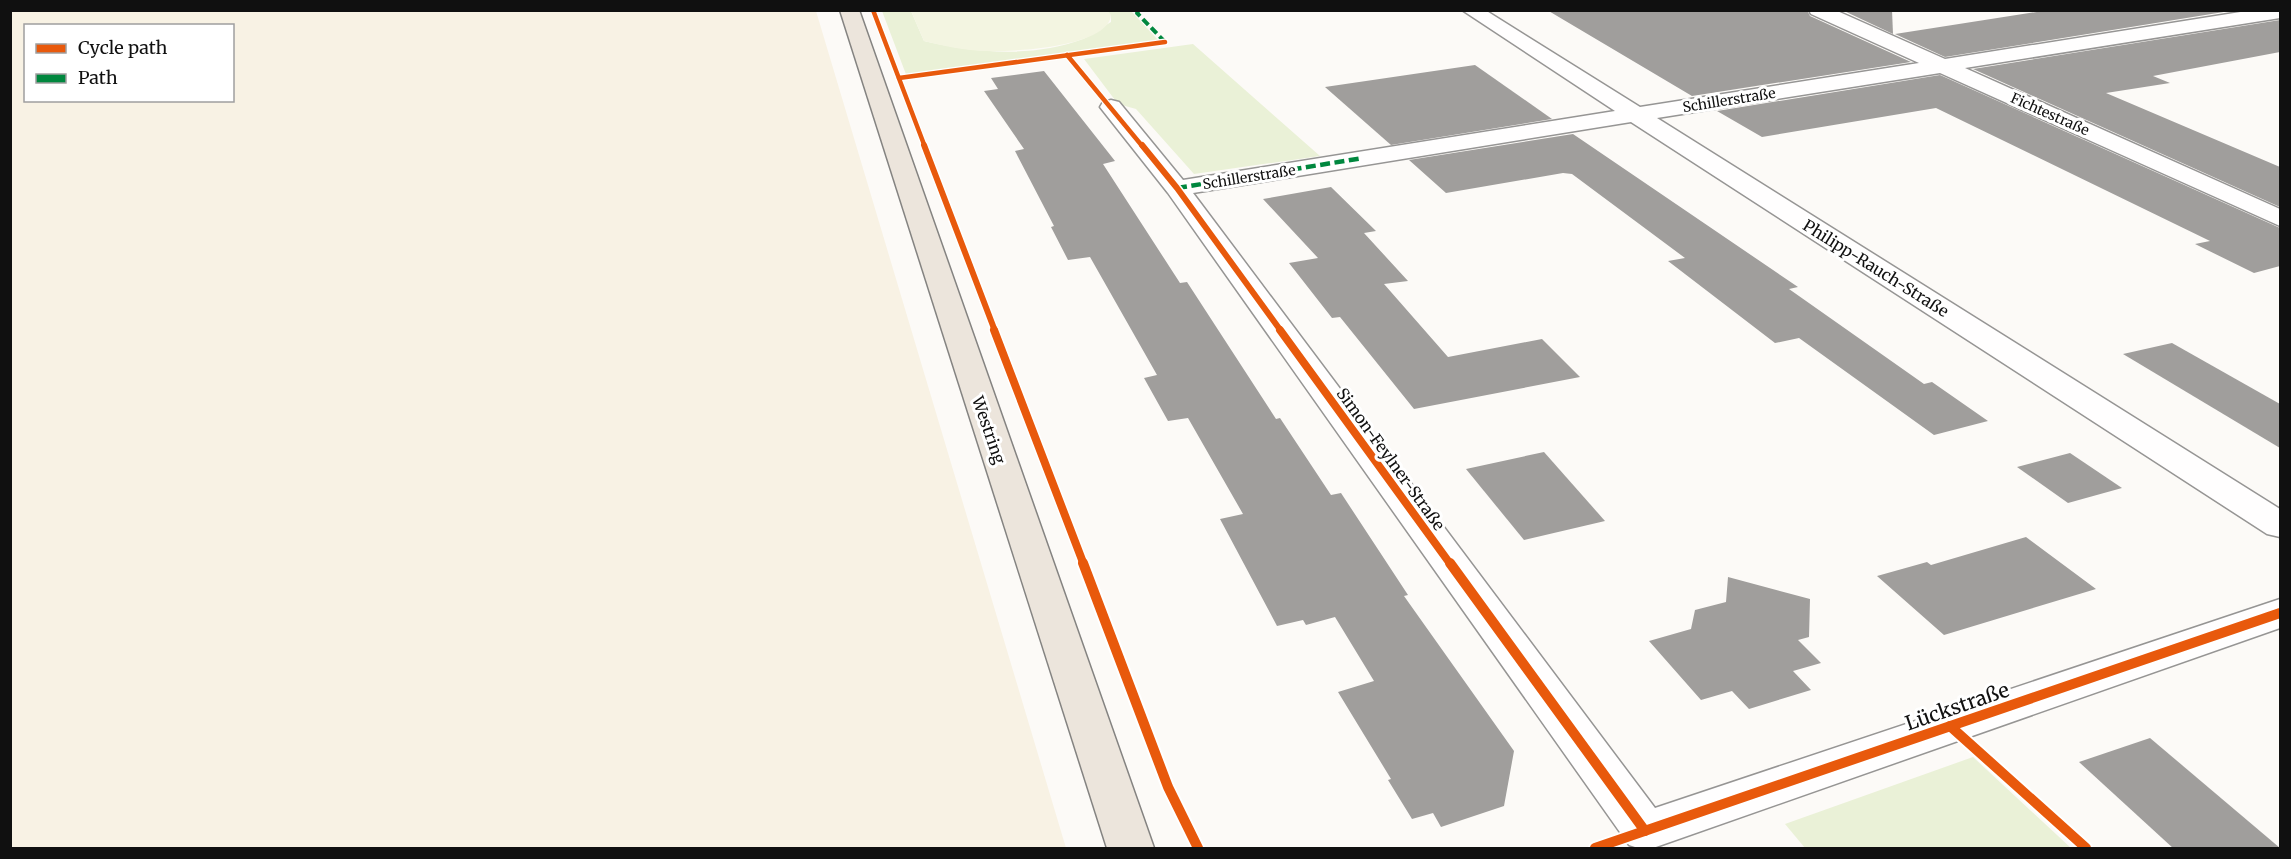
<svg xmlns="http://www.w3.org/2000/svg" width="2291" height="859" font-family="Merriweather,serif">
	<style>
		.farmland { fill: #f8f2e4; fill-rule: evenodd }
		.green { fill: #eaf1d7 }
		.pitch { fill: #f3f5e1 }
		.building { fill: #a09e9c }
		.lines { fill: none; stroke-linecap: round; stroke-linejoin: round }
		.minor-casing { stroke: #969594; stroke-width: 3 }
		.major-casing { stroke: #848381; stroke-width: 3 }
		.minor { fill: #fffefe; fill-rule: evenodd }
		.major { fill: #ece5dc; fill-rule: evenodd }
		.quiet-far1 { stroke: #00873e; stroke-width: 4; stroke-dasharray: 8 4; stroke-linecap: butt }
		.quiet { stroke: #00873e; stroke-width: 4.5; stroke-dasharray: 10 4.5; stroke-linecap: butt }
		.cycleway-far3-casing { stroke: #fff; stroke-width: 7 }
		.cycleway-far2-casing { stroke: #fff; stroke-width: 9 }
		.cycleway-far1-casing { stroke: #fff; stroke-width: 11 }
		.cycleway-casing { stroke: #fff; stroke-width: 14 }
		.cycleway-far3 { stroke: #e8590c; stroke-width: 4.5 }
		.cycleway-far2 { stroke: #e8590c; stroke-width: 6 }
		.cycleway-far1 { stroke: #e8590c; stroke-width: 8 }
		.cycleway { stroke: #e8590c; stroke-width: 10 }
		.labels { text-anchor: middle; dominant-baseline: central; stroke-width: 6; stroke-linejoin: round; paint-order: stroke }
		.far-street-label { font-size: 14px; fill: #101010; stroke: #fff }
		.street-label { font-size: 16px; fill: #101010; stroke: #fff }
		.near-street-label { font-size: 20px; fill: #101010; stroke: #fff }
	</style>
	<rect width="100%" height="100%" fill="#fcfaf7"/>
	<path class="farmland" d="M10,11H816L1066,848H11ZM26,26H232V100H26Z"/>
	<g class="green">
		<path d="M882,11H911L924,41C974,53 1033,58 1083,39C1093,35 1102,27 1111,22V16L1107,11H1131L1159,41L907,77Z"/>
		<path d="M1193,44L1320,156L1194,174L1136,109L1118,104L1084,59Z"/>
		<path d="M1973,757L2071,848H1805L1785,824Z"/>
	</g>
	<path class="pitch" d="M1107,10L1111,15C1108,48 1010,52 984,51C963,50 943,46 924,41L911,11Z"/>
	<g class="building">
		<path d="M1547,10H1807L1810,16L1911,62L1692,96Z"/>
		<path d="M1842,10H1892L1893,34Z"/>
		<path d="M2049,10H2236L1945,57L1895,34Z"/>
		<path d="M2280,20V52L2153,76L2170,83L2106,93L2280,167V207L1973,69Z"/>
		<path d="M1475,65L1552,119L1391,145L1325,87Z"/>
		<path d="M1044,71L1115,161L1103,164L1180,283L1187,282L1276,419L1280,418L1331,495L1341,493L1408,595L1404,596L1514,751L1504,806L1441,827L1433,813L1412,819L1388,780L1391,779L1338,692L1374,681L1335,617L1306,625L1303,620L1277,626L1220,519L1243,514L1188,418L1168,421L1144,378L1157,375L1090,257L1068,260L1051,227L1054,226L1015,151L1024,149L984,91L998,89L991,78Z"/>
		<path d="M1940,75L2280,228V266L2254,273L2195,244L2210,241L1936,108L1762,137L1717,111Z"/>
		<path d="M1573,134L1798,287L1789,289L1924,384L1932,382L1988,421L1934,435L1799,338L1775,343L1668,261L1685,258L1572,174L1563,173L1446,193L1409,160Z"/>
		<path d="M1331,187L1376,231L1364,233L1408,281L1384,284L1448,357L1542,339L1580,377L1414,409L1340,317L1332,318L1289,263L1318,258L1263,199Z"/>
		<path d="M2172,343L2280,404V448L2123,354Z"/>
		<path d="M1544,452L1605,521L1524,540L1466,469Z"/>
		<path d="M2070,453L2122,488L2068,503L2017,467Z"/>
		<path d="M2026,537L2096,589L1944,635L1877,576L1927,562L1931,565Z"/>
		<path d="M1728,577L1810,599L1809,637L1798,640L1821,663L1793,671L1811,690L1749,709L1732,691L1701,700L1649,641L1691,629L1695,610L1726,602Z"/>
		<path d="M2150,738L2280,848V849H2174L2079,762Z"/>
	</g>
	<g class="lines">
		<g class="minor-casing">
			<path id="minor" d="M1462,10H1485L1640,107L1919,63L1811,14L1809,10H1835L1945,59L2253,10H2280V18L1965,68L2280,209V226L1940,73L1657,118L2280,509V537L2267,534L1631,122L1193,193L1655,808L2280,599V628L1653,848H1638L1629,845L1168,193L1100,107L1103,102L1111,100L1119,102L1183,180L1615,111Z"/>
		</g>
		<g class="major-casing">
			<path id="major" d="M840,10H859L1154,848H1107Z"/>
		</g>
		<use href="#minor" class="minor"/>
		<use href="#major" class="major"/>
		<path class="quiet-far1" d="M1139,10L1137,13L1165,42"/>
		<path class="quiet" d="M1177,188L1363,158"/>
		<g class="cycleway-far3-casing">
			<g id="cycleway-far3">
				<path d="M873,10L925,147"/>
				<path d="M1067,55L1143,147"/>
				<path d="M899,78L1165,42"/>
			</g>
		</g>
		<g class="cycleway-far2-casing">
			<g id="cycleway-far2">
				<path d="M924,145L995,331"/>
				<path d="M1142,145L1177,188L1281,331"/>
			</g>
		</g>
		<g class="cycleway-far1-casing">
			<g id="cycleway-far1">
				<path d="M994,330L1084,565"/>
				<path d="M1280,330L1451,565"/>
			</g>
		</g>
		<g class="cycleway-casing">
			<g id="cycleway">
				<path d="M1083,563L1168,787L1198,848"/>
				<path d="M1450,563L1645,831"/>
				<path d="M1950,726L2086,848"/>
				<path d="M1595,848L2280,613"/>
			</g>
		</g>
		<use href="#cycleway-far3" class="cycleway-far3"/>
		<use href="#cycleway-far2" class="cycleway-far2"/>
		<use href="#cycleway-far1" class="cycleway-far1"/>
		<use href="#cycleway" class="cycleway"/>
	</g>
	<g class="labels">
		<g class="far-street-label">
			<text transform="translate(1729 100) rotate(-9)">Schillerstraße</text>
			<text transform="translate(2050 114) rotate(24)">Fichtestraße</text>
			<text transform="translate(1249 177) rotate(-9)">Schillerstraße</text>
		</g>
		<g class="street-label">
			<text transform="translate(1876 268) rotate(32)">Philipp-Rauch-Straße</text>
			<text transform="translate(989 430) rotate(71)">Westring</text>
			<text transform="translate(1391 459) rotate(54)">Simon-Feylner-Straße</text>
		</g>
		<g class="near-street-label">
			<text transform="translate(1957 706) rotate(-19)">Lückstraße</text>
		</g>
	</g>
	<rect width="2291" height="859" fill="none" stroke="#101010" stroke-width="24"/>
	<rect x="24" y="24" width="210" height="78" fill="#ffffff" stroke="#9f9f9f" stroke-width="1.5"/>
	<rect x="36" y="44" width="30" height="9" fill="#e8590c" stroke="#9f9f9f" stroke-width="1.5"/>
	<text x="78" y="54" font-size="18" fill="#101010">Cycle path</text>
	<rect x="36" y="74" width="30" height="9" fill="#00873e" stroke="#9f9f9f" stroke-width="1.5"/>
	<text x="78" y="84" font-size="18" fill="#101010">Path</text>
</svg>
